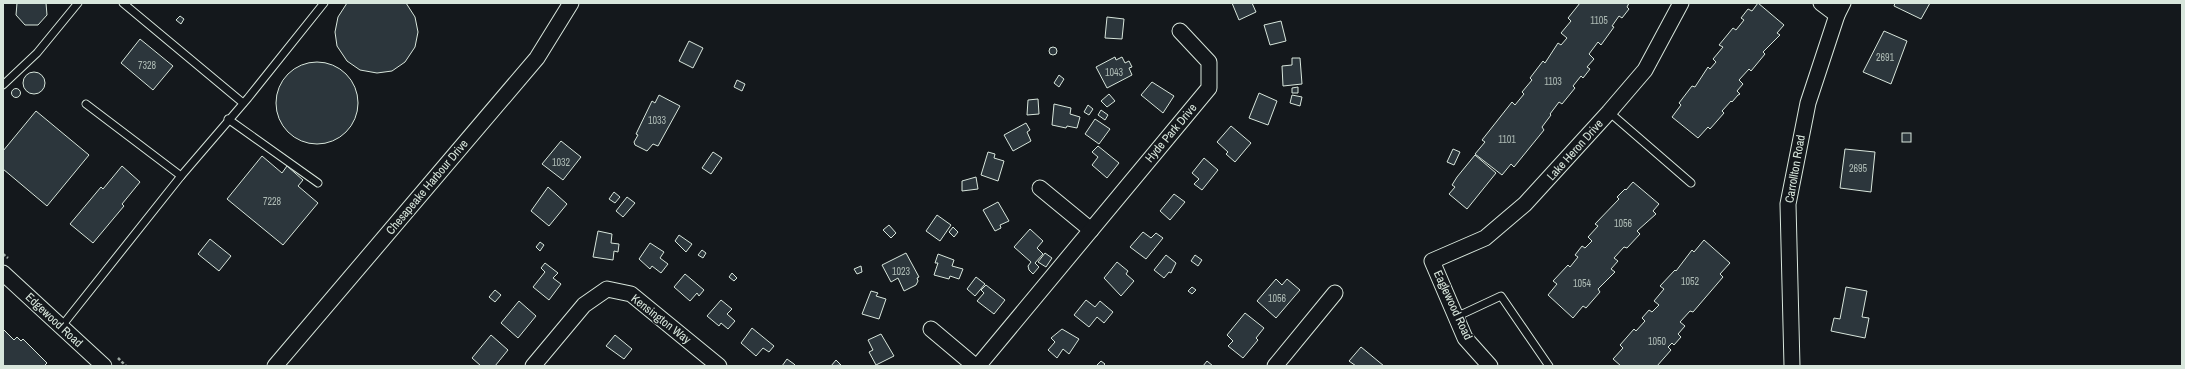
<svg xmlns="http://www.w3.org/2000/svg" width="2185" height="369" font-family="'Archivo Narrow',sans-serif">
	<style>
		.building { fill: #2c363c; stroke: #d8e6dc }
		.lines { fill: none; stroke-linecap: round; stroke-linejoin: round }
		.service-casing { stroke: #d8e6dc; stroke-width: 9 }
		.minor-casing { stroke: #d8e6dc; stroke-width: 17 }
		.path { stroke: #9da8a2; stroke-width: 2.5; stroke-dasharray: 3 2; stroke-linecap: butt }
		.service { stroke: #14181c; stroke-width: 7 }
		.minor { stroke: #14181c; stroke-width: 15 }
		.labels { text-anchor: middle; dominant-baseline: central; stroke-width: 3; stroke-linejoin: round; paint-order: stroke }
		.number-label { font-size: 10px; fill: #adbab4 }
		.street-label { font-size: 12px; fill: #d8e6dc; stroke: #14181c }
	</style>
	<rect width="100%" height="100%" fill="#14181c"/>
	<g class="building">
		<path d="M17,3H46L47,15L38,25H25L16,15Z"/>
		<path d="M347,3H406L415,17L418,32L415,47L405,62L392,71L377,73L360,70L347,61L337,46L335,32L338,17Z"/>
		<path d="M1232,3H1252L1256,12L1239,20Z"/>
		<path d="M1580,3H1629L1627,7L1629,9L1622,18L1619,16L1612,26L1614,27L1601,45L1598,42L1589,54L1594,59L1587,67L1590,69L1583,78L1581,76L1573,86L1575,88L1562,104L1559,102L1550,114L1551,115L1542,127L1544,130L1514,167L1511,164L1502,175L1475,154L1485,142L1482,140L1512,102L1515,105L1524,94L1522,92L1532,80L1530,78L1543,61L1545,63L1558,43L1561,45L1567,38L1561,33L1571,21L1568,18Z"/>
		<path d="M1758,3L1784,25L1777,33L1780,35L1763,52L1765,54L1751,71L1749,69L1739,80L1743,84L1737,91L1740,94L1738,95L1732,102L1731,101L1722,111L1724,113L1710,129L1708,127L1698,138L1672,117L1681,105L1679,103L1692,86L1695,87L1708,67L1710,69L1716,62L1713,59L1723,47L1719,45L1733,28L1736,30L1744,20L1741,18L1748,9L1752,11Z"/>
		<path d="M1895,3H1930L1921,19L1894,6Z"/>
		<path d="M180,16L184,19L181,24L176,20Z"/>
		<path d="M1107,17L1124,19L1122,39L1105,38Z"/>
		<path d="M1281,21L1286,41L1270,45L1264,25Z"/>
		<path d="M1884,31L1907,41L1891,84L1863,72Z"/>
		<path d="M140,39L173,66L153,90L121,63Z"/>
		<path d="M689,41L703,48L693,68L679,61Z"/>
		<circle cx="1053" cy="51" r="4"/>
		<path d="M1115,57L1116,60L1122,57L1125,63L1129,61L1132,67L1129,68L1132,75L1107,88L1096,67Z"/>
		<path d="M1292,58H1300L1302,84L1283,86L1282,66L1292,65Z"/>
		<circle cx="317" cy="103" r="41"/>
		<circle cx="34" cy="83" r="11"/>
		<path d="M1059,75L1064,79L1059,87L1054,83Z"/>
		<path d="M737,80L745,84L742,91L734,87Z"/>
		<path d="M1152,82L1174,96L1163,113L1141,95Z"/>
		<path d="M1298,87V93H1292V88Z"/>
		<circle cx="16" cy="93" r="4.5"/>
		<path d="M1259,93L1277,101L1268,125L1249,118Z"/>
		<path d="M1109,94L1115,101L1107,107L1101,101Z"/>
		<path d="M659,95L680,106L658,146L653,144L647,151L635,145L634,142L638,135L636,134L652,101L655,103Z"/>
		<path d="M1292,95L1302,97L1300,106L1290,103Z"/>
		<path d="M1038,99L1039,114L1027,115L1028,100Z"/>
		<path d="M1054,104L1071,108L1070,114L1080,117L1077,128L1067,126L1066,128L1052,125Z"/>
		<path d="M1088,105L1093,109L1089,115L1084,112Z"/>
		<path d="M1101,110L1108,115L1105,120L1098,115Z"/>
		<path d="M36,111L89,155L47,206L3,169V151Z"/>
		<path d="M1095,119L1110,129L1099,144L1085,134Z"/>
		<path d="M1026,123L1030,130L1027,132L1031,141L1013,151L1004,135Z"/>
		<path d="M1231,126L1251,143L1235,162L1226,154L1228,152L1217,142Z"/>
		<rect x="1902" y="133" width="9" height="9"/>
		<path d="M561,141L581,157L563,180L542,164Z"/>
		<path d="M1098,146L1119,163L1107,178L1092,165L1098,157L1092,152Z"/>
		<path d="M1453,149L1460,152L1454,165L1447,162Z"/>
		<path d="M1845,149L1875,152L1871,192L1840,188Z"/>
		<path d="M713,152L722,158L711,174L702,168Z"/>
		<path d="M988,152L995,154L994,158L1004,161L998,181L981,175Z"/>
		<path d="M1475,155L1496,173L1467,209L1449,194L1455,187L1452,185L1457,177Z"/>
		<path d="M262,156L282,173L287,166L303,180L298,186L318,203L283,245L227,199Z"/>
		<path d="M1204,158L1218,170L1202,190L1194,184L1199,179L1192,173Z"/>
		<path d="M122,166L140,182L122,204L124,206L93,243L70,224L101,187L103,189Z"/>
		<path d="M976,177L978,189L962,191V181Z"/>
		<path d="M1633,182L1659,204L1653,211L1656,214L1637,231L1640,234L1627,248L1624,247L1614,258L1618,261L1611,269L1615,272L1598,289L1600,292L1586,308L1583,306L1573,318L1548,295L1557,284L1553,281L1568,265L1570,267L1578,257L1575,255L1582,246L1585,248L1592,241L1588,237L1598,226L1595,224L1619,199L1617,197L1625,189L1626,190Z"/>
		<path d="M548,187L567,204L549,226L531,211Z"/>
		<path d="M614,192L620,197L615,203L609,199Z"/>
		<path d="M1174,194L1185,202L1170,220L1160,211Z"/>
		<path d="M627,197L635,203L623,217L616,211Z"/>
		<path d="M998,202L1009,221L1000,225L1001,228L995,231L983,210Z"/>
		<path d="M937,215L951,225L940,241L926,231Z"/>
		<path d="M889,225L896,233L891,238L883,230Z"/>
		<path d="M953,227L958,232L954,237L949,232Z"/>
		<path d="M1030,229L1043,241L1037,248L1043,254L1035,263L1039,267L1033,274L1029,270L1028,266L1031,262L1014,247Z"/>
		<path d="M598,231L612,234L611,243L619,244L618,252L614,251L613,260L593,257Z"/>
		<path d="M1143,232L1151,238L1156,233L1163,238L1146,259L1130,247Z"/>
		<path d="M679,235L692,244L686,252L675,241Z"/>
		<path d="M210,239L231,256L219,271L198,254Z"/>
		<path d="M1704,240L1730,263L1720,274L1723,277L1693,312L1690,311L1680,322L1685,326L1678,334L1681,337L1674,345L1672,343L1668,347L1671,350L1657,366H1621L1613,359L1623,348L1620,345L1634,329L1636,331L1645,321L1642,318L1649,310L1652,312L1659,305L1654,301L1664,289L1660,286L1675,270L1676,271L1692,250L1694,252Z"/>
		<path d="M540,242L544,245L540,251L536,247Z"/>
		<path d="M650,243L664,252L660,258L668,264L661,273L652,266L650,269L639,259Z"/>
		<path d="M702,250L706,253L703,258L698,255Z"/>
		<path d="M906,253L919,277L917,278L918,281L916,285L904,291L898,278L891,282L882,265Z"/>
		<path d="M1045,253L1052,258L1046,267L1038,262Z"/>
		<path d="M938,254L954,260L952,266L963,269L959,279L950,276L949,279L934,275L938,263H935Z"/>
		<path d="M1166,255L1176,263L1171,273L1169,272L1164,278L1154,270Z"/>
		<path d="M1195,255L1202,260L1198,266L1191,261Z"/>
		<path d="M1117,262L1128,271L1126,274L1134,281L1121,296L1104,278Z"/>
		<path d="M545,263L558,273L553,278L561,284L549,300L533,287L545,272L541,268Z"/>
		<path d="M861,266L862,272L857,274L854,269Z"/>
		<path d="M732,273L737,278L734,281L729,277Z"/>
		<path d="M685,274L704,290L699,296L697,293L690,301L674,287Z"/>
		<path d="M976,277L985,284L975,296L967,289Z"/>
		<path d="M1276,279L1282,285L1287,279L1300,290L1276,318L1257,301Z"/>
		<path d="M986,285L1005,300L994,314L977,301L984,293L981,290Z"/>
		<path d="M1192,287L1196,290L1192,294L1188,291Z"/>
		<path d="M1846,287L1867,291L1862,317L1869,318L1865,338L1831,331L1834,318L1840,319Z"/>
		<path d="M495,290L501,295L495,302L489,297Z"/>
		<path d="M871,291L878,293L876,296L886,299L879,319L862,314Z"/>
		<path d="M721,300L732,309L727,314L735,321L728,329L721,323L719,326L707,316Z"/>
		<path d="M1086,300L1095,307L1100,301L1113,312L1104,323L1097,317L1089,327L1074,315Z"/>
		<path d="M519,301L536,316L518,338L501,323Z"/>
		<path d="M1245,313L1264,328L1256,338L1258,340L1243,358L1228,346L1233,341L1227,335Z"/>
		<path d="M752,328L774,346L769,352L763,348L756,356L741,343Z"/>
		<path d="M3,329L14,340L17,337L21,341L23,339L47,363L44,366H3Z"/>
		<path d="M1062,329L1079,339L1069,354L1063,349L1057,358L1048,350L1055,342L1051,338Z"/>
		<path d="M881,334L894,356L876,365L869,352L873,350L868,340Z"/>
		<path d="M491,335L508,350L495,366H481L472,358Z"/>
		<path d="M615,335L632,349L624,359L606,346Z"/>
		<path d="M1361,347L1384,366H1356L1349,361Z"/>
		<path d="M787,359L794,364L796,366H782Z"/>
		<path d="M836,360L841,365L831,366Z"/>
		<path d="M1101,361L1105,364L1103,366H1096Z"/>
		<path d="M1207,361L1213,366H1203Z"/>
	</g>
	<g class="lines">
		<g class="service-casing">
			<g id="service">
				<path d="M123,3L243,103"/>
				<path d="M3,85L37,53L78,3"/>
				<path d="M86,104L181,176"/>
				<path d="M1609,112L1691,183"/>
				<path d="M228,119L318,183"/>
				<path d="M1456,317L1501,296L1549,366"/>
				<path d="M61,327L181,176L248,98L324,3"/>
			</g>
		</g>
		<g class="minor-casing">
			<g id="minor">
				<path d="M1821,3L1837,15"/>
				<path d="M1040,188L1091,230"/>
				<path d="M3,273L104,366"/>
				<path d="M931,329L975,366"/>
				<path d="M275,366L537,58L571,3"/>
				<path d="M533,366L584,305L607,289L631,294L719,366"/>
				<path d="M978,366L1209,88V62L1180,31"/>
				<path d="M1275,366L1335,293"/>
				<path d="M1490,366L1465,338L1432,261L1485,238L1525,204L1609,112L1645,70L1681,3"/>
				<path d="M1792,366L1788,204L1808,103L1837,15L1843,3"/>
			</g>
		</g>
		<g class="path">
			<path d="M3,254L8,258"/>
			<path d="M118,358L126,366"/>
		</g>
		<use href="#service" class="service"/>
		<use href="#minor" class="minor"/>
	</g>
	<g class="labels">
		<g class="number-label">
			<text x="1599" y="20">1105</text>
			<text x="1885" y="57">2691</text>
			<text x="147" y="65">7328</text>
			<text x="1114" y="72">1043</text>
			<text x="1553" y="81">1103</text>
			<text x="657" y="120">1033</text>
			<text x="1507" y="139">1101</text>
			<text x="561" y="162">1032</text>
			<text x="1858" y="168">2695</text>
			<text x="272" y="201">7228</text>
			<text x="1623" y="223">1056</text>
			<text x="901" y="271">1023</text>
			<text x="1690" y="281">1052</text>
			<text x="1582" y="283">1054</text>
			<text x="1277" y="298">1056</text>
			<text x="1657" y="341">1050</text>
		</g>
		<g class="street-label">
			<text transform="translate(1171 133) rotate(-50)">Hyde Park Drive</text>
			<text transform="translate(1575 150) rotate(-48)">Lake Heron Drive</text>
			<text transform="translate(1795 169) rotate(-80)">Carrollton Road</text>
			<text transform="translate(427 187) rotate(-50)">Chesapeake Harbour Drive</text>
			<text transform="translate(1453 305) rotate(65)">Eaglewood Road</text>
			<text transform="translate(661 319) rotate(38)">Kensington Way</text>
			<text transform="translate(54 320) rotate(43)">Edgewood Road</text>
		</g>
	</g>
	<rect width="2185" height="369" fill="none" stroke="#d8e6dc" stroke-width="8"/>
</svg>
